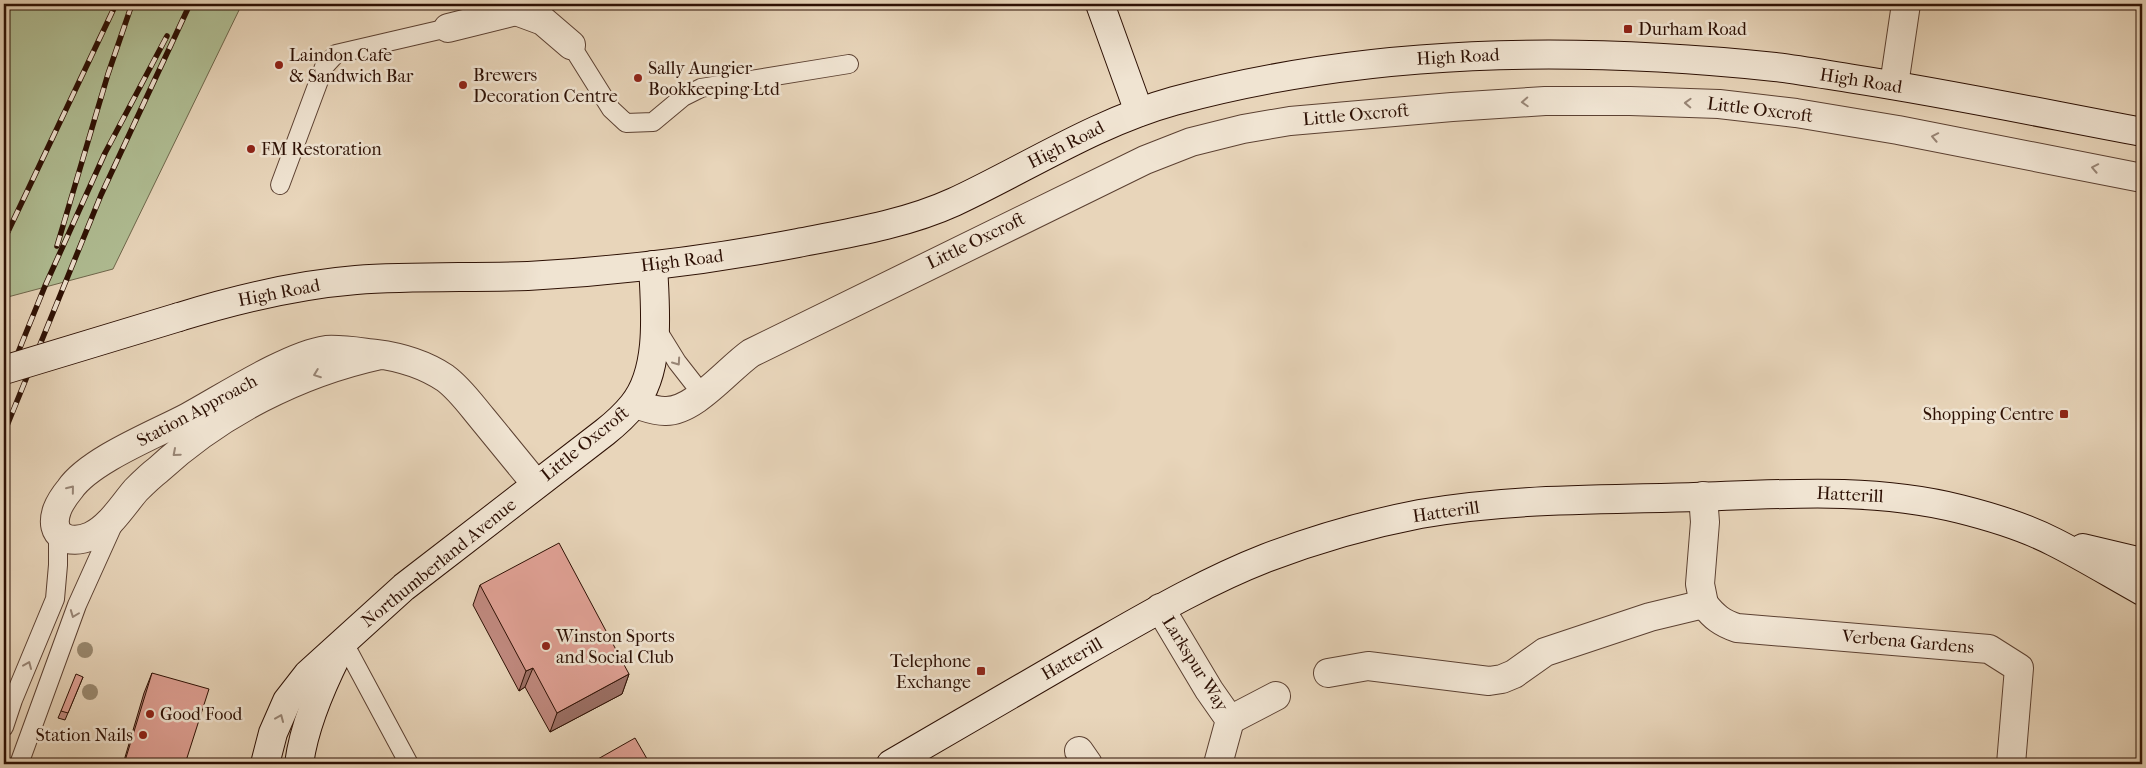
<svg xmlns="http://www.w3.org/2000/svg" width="2146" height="768" font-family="'IM FELL French Canon',serif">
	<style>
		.green { fill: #b0be94; stroke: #6e674c }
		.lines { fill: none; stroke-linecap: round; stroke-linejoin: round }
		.lane-casing { stroke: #5c4132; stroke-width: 20 }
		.street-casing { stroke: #5c4132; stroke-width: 30 }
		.secondary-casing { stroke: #2d1004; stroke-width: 30 }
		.lane { stroke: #f0e4d2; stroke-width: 18 }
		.street { stroke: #f0e4d2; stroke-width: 28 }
		.secondary { stroke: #f0e4d2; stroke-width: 28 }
		.rail-casing { stroke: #2d1004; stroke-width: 5.5 }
		.rail { stroke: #f0e4d2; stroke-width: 4; stroke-dasharray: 11; stroke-linecap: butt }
		.secondary-bridge-casing { stroke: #2d1004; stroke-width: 30; stroke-linecap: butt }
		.secondary-bridge { stroke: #f0e4d2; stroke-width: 28 }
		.tree { fill: #9a8a71 }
		.wall { fill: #c18a80; stroke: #2d1004 }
		.shaded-wall { fill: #9d7168; stroke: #2d1004 }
		.building { fill: #e0a195; stroke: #2d1004 }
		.oneway { stroke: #988575 }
		.poi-dot { fill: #8f2418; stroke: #f0e4d2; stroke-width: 2 }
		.labels { text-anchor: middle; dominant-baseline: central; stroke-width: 5; stroke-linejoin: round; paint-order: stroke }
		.poi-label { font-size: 18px; fill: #2d1004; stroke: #f0e4d2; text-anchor: start }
		.street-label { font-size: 18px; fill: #2d1004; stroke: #f0e4d2 }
	</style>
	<rect width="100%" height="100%" fill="#e8d5ba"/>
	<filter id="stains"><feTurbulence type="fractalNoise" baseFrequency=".004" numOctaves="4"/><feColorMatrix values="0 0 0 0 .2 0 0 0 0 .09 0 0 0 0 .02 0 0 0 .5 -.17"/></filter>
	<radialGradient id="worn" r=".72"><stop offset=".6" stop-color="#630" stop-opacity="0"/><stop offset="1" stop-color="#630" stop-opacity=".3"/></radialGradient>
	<path class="green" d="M4,4H242L113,269L4,298Z"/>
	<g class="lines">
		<g class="lane-casing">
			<g id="lane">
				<path d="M571,45L611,109L626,123L653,122L683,97L701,88L849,64"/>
				<path d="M280,185L324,67L336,54L448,28"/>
				<path d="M656,328L677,362L702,394"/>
				<path d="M344,643L409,764"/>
				<path d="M4,727L13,700L55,599L58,565V533"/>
				<path d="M19,764L77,605L114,523"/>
			</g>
		</g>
		<g class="street-casing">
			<g id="street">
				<path d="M516,11L543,21L571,45"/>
				<path d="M448,28L516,11L514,4"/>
				<path d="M1894,85L1906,4"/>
				<path d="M380,355C298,373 220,413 158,470C150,476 143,483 136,490C123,505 110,527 91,536C69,546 48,536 57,510C60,502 65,495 70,489C90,460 156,434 188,417C223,398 289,355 326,350C343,349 359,352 376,354C400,357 424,364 445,378C460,389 471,405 482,418C500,440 518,462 536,484"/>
				<path d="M635,404C645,407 654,411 665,411C694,412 728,369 751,353L1145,160L1191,142L1243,129L1290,121L1452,107L1545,101H1630L1719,104L1796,113L1898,130L2142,178"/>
				<path d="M1703,496L1705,522L1700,584L1704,604"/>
				<path d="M1160,608L1209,690L1230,720L1218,764"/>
				<path d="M1328,673L1368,666L1489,681L1502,679L1514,674L1545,652L1650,617L1704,604C1714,617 1722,623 1737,628L1989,649L2019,668L2011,764"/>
				<path d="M1230,720L1276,696"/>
				<path d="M1079,751L1088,764"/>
			</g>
		</g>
		<g class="secondary-casing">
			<g id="secondary">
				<path d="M1100,4L1139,112"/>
				<path d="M179,317C237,299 295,285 356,280C413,276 471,278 528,276C618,271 709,260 798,243C850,233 906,224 954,202C1027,168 1095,123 1174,101C1370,48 1573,46 1775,67C1801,70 1828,75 1854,79C1951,94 2046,114 2142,132"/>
				<path d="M2083,548L2142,562"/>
				<path d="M265,764L273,733L287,701L308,674L404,587L605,432C615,424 625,415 633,405C662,370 655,307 653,265"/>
				<path d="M299,764C304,726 320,689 337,655"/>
				<path d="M891,764C955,727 1019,690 1082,653C1142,619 1202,583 1266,558C1316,539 1368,524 1420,514C1510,498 1603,500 1694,497C1783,494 1873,487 1960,509C1992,517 2025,527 2054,542C2084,557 2113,575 2142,591"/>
			</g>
		</g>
		<use href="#lane" class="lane"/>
		<use href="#street" class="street"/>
		<use href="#secondary" class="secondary"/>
		<g class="rail-casing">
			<g id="rail">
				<path d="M4,240L116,4"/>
				<path d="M57,246L108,74L132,4"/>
				<path d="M4,387L45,286L105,153L167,36"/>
				<path d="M4,433L101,195L190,4"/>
			</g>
		</g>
		<use href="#rail" class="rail"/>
		<g class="secondary-bridge-casing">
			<path id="secondary-bridge" d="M4,370L179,317"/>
		</g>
		<use href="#secondary-bridge" class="secondary-bridge"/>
	</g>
	<g class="tree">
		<circle cx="85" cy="650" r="8"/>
		<circle cx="90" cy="692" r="8"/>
	</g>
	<g class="wall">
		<path d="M480,585L629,674L622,694L550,732L525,687L519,691L473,605Z"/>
		<path d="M152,673L185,764H123L144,693Z"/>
		<path d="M83,677L65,720L58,718L61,711Z"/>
	</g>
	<g class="shaded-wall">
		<path d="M533,668L525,687L519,691L526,671Z"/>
		<path d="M629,674L622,694L550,732L557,713Z"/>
	</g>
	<g class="building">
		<path d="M559,543L629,674L557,713L533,668L526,671L480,585Z"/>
		<path d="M152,673L209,689L185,764H124Z"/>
		<path d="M76,674L83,677L68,713L61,711Z"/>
		<path d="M635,738L650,764H589Z"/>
	</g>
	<defs><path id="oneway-chevron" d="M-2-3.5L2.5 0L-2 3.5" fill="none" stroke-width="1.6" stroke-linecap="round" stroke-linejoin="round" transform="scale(1.25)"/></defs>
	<g class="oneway">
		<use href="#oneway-chevron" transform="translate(1525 102) rotate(177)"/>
		<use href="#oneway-chevron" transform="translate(1688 103) rotate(-178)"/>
		<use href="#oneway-chevron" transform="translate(1935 137) rotate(-169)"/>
		<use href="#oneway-chevron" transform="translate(2095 168) rotate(-169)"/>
		<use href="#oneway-chevron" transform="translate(677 362) rotate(55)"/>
		<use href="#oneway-chevron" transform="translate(317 374) rotate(159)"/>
		<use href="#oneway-chevron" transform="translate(176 453) rotate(139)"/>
		<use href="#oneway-chevron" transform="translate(71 489) rotate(-51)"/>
		<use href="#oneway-chevron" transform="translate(74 614) rotate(111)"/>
		<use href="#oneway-chevron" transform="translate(28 665) rotate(-67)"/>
		<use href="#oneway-chevron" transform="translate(280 718) rotate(-67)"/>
	</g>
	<g class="poi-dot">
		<rect x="1623" y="24" width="10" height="10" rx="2.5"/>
		<circle cx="279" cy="65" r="5"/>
		<circle cx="638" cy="78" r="5"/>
		<circle cx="463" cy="85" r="5"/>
		<circle cx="251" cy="149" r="5"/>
		<rect x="2059" y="409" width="10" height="10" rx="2.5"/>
		<circle cx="546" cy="646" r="5"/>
		<rect x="976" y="666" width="10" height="10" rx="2.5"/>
		<circle cx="150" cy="714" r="5"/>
		<circle cx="143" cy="735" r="5"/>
	</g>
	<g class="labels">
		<g class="poi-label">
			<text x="1638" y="29">Durham Road</text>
			<text x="289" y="55">Laindon Cafe<tspan x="289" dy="21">&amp; Sandwich Bar</tspan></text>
			<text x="648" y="68">Sally Aungier<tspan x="648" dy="21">Bookkeeping Ltd</tspan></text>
			<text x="473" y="75">Brewers<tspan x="473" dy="21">Decoration Centre</tspan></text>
			<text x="261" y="149">FM Restoration</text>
			<text x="2054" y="414" text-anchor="end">Shopping Centre</text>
			<text x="556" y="636">Winston Sports<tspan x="556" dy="21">and Social Club</tspan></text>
			<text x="971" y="661" text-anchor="end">Telephone<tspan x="971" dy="21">Exchange</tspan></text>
			<text x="160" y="714">Good Food</text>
			<text x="133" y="735" text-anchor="end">Station Nails</text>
		</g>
		<g class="street-label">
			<text transform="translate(1458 57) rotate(-3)">High Road</text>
			<text transform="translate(1861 81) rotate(9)">High Road</text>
			<text transform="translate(1760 110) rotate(7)">Little Oxcroft</text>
			<text transform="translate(1356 115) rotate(-5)">Little Oxcroft</text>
			<text transform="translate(1066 145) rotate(-27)">High Road</text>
			<text transform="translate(976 241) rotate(-26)">Little Oxcroft</text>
			<text transform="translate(682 261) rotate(-7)">High Road</text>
			<text transform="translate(279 293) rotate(-11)">High Road</text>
			<text transform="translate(197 411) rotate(-28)">Station Approach</text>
			<text transform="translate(585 444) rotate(-39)">Little Oxcroft</text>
			<text transform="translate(1850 495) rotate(3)">Hatterill</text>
			<text transform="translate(1446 512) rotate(-8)">Hatterill</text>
			<text transform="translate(439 563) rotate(-39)">Northumberland Avenue</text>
			<text transform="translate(1908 642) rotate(5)">Verbena Gardens</text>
			<text transform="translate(1072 659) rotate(-30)">Hatterill</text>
			<text transform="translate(1195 664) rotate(58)">Larkspur Way</text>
		</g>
	</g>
	<rect width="2146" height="768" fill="none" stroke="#e8d5ba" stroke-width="20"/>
	<rect x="5" y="5" width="2136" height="758" fill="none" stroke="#2d1004" stroke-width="2.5"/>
	<rect x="10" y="10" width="2126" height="748" fill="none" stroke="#2d1004"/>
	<rect width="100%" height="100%" filter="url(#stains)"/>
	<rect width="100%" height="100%" fill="url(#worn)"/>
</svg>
